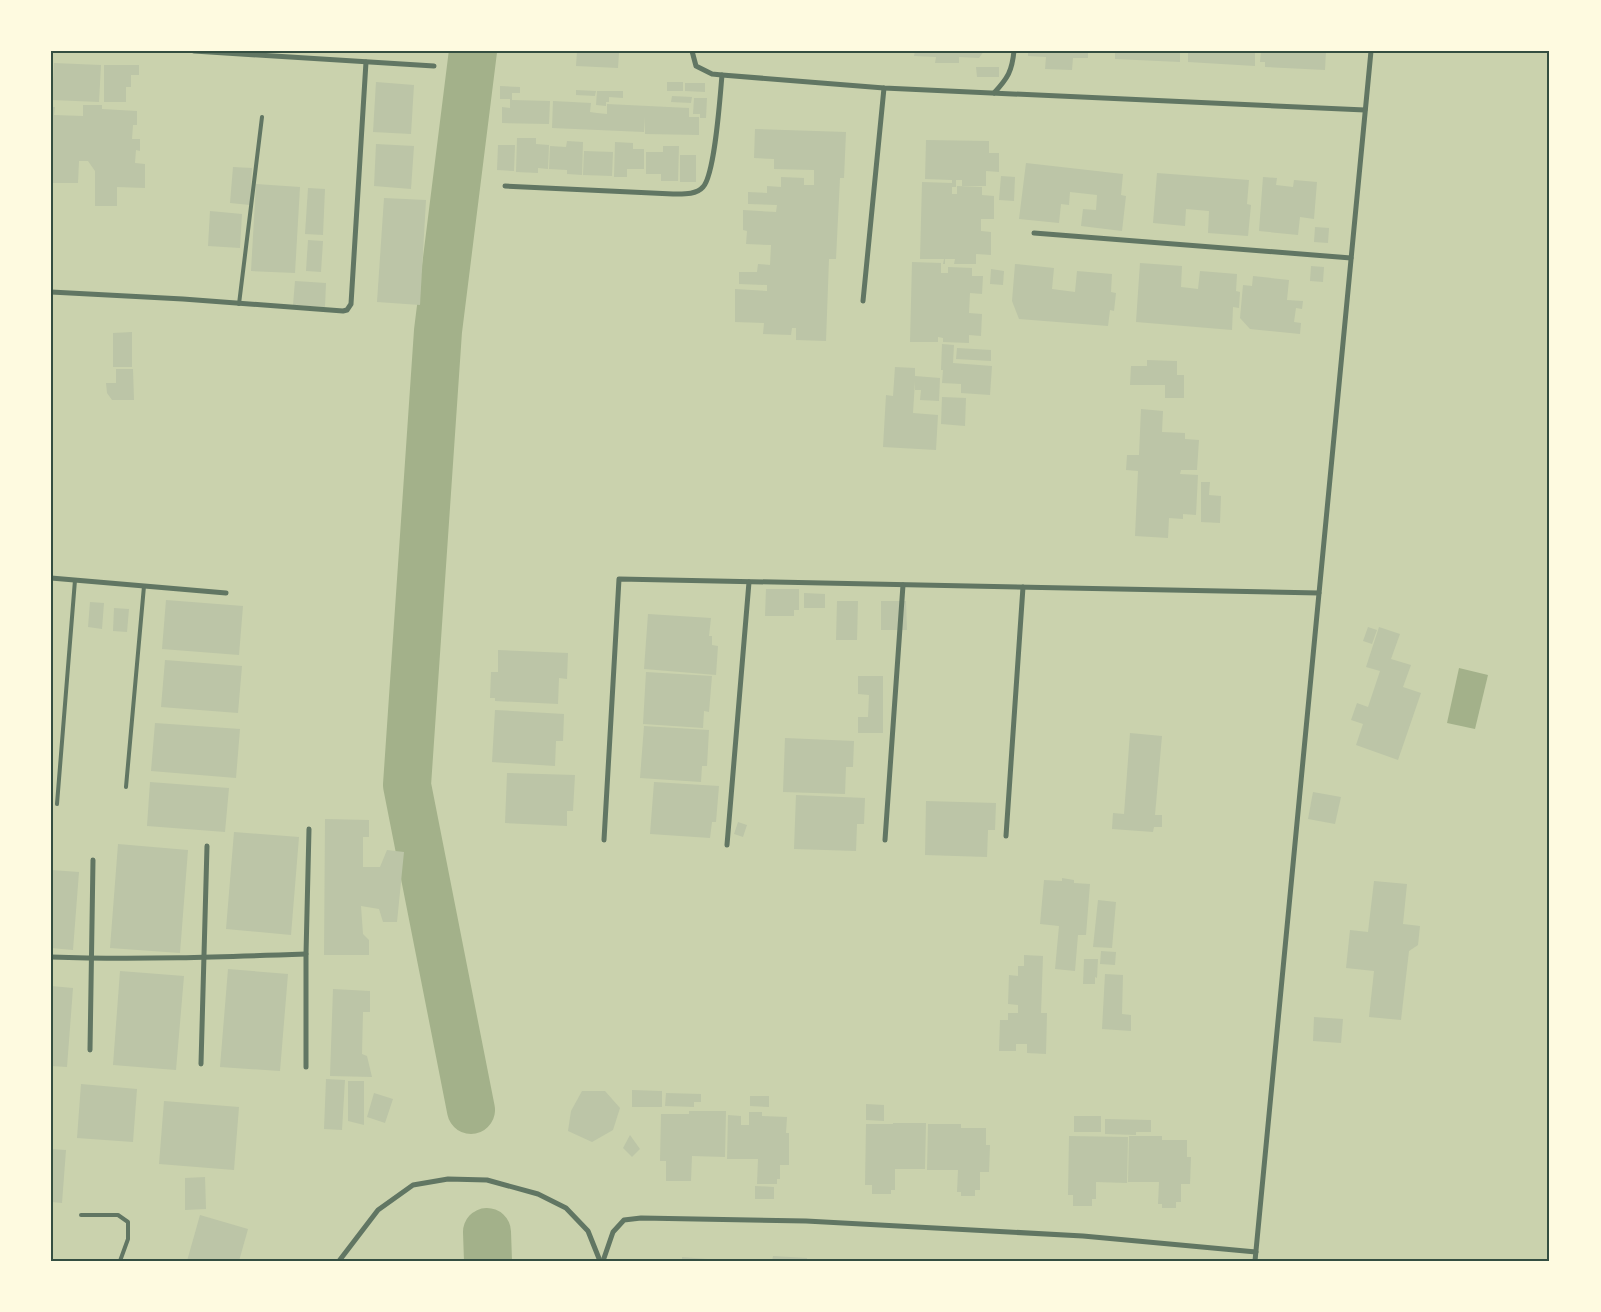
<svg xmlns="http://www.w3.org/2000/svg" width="1601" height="1312" font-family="Montserrat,sans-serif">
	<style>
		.green { fill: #cad2ad }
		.water { fill: #a3b18a }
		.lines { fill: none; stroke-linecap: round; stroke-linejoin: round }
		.river { stroke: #a3b18a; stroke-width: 48 }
		.building { fill: #bcc5a7 }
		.service { stroke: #617663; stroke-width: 4 }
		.minor { stroke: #617663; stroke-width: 5 }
		.neatline { fill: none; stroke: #344e41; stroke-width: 2 }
	</style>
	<rect width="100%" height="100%" fill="#e9edc9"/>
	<rect class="green" x="51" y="51" width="1499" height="1210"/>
	<path class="water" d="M1459,668L1488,675L1475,729L1447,723Z"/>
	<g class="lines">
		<g class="river">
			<path d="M471,1110L407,785L438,331L473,51"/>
			<path d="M487,1232L488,1261"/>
		</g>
	</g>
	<g class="building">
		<path d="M577,51L619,53L618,68L576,66Z"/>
		<path d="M915,51H984L979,58L959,57V63H935L936,57L914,56Z"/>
		<path d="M1028,51H1088V58H1073L1072,70L1045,69L1046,57L1028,56Z"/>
		<path d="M1115,51H1180V62L1115,59Z"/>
		<path d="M1188,51H1255V66L1188,62Z"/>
		<path d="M1261,51H1326L1325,70L1265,67V62H1260Z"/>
		<path d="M54,63L101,65L99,102L52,100Z"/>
		<path d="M104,65H139V75H131V87H126V102H104Z"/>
		<path d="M976,67H999V77H977Z"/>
		<path d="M376,82L414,85L411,134L373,132Z"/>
		<rect x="667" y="82" width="16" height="9"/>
		<path d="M685,83H705V92L685,91Z"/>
		<path d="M500,86L520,87V93H512V100L550,101L549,124L502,123V107L510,108V99H500Z"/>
		<path d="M576,90L596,91L595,96L576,95Z"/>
		<path d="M597,91H623V98L609,97V102H606V106L596,105Z"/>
		<path d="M672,96L692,97L691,103L671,102Z"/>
		<path d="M694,98H707L706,118H700V114H693Z"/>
		<path d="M553,101L591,103L590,112L597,113L607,114V104L689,108V117H699V135L645,134V117L644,132L552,128Z"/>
		<path d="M83,105H102V109L137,111V125H133L132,139H140V151L136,150L135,163L145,164V188L117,187V206H95V171L88,161H79L78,183H51V107H55L54,115L83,116Z"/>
		<path d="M755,129L846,132L844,178H840L836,259H829L826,341L796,340V328H792L791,335L763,334L764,323L735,322V289L767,291V285L739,284V272H757L758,264L770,265L771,245L746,244L747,231L743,230V210L776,212L777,205L748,204V192L767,193V186L781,187V177L804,178V185H814V170L774,169V159L754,158Z"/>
		<path d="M517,138H536V144L549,145L548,169L538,168V173L516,172Z"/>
		<path d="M926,140L989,141V153H999V172L986,171V186H962V180H956V187H952V194H957V186L982,187V195L994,196V219H981V231L991,232V255L976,254V264H954L955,259H945V264H943L944,259H920L922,182L952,183V180L925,179Z"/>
		<path d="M567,141L583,142L582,175L567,174V170L549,169L550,146L566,147Z"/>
		<path d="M615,142L633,143V149H644V169H627V177H614Z"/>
		<path d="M376,144L414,146L411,189L374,186Z"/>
		<path d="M498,145H515L514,171L497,170Z"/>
		<path d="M663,146H679L678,181H661V174H646V152H663Z"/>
		<path d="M584,151L613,152L612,176L583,175Z"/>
		<rect x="680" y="155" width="16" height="27"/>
		<path d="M1026,163L1123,174L1121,195L1126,196L1122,231L1081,226L1083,209L1096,210L1097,195L1070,192L1069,205L1061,204L1059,223L1019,219Z"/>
		<path d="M233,167L252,168L250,205L230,203Z"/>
		<path d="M1157,173L1249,180L1247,204L1251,205L1248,236L1208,233L1209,211L1186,209L1185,226L1153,223Z"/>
		<path d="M1001,176L1015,177L1014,201L999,200Z"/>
		<path d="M1263,177L1277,178L1276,185L1293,187L1294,180L1317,182L1314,219L1300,217L1298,235L1259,231Z"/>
		<path d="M256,184L300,187L295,273L251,271Z"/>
		<path d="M308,188L325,189L323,235L305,234Z"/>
		<path d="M384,198L426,200L420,305L377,302Z"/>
		<path d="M210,211L242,214L240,248L208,246Z"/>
		<path d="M1315,227L1329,228L1328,243L1314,242Z"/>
		<path d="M308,240L323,241L321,272L306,271Z"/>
		<path d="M912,262L941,263V273H948V267L972,268V276H983L982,294L970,293L969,313L982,314L981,336L969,335V343L943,342V338L938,337V342H910Z"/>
		<path d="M1140,263L1182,266L1181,287L1198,289L1200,271L1237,274L1236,291L1240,292L1239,308L1233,307L1232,330L1136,322Z"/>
		<path d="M1015,264L1054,268L1052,289L1075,292L1077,271L1112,274L1111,292L1116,293L1114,311L1110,310L1108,326L1019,319L1012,301Z"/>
		<path d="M1311,266L1324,267L1323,282L1310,281Z"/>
		<path d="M991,269L1004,271L1003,285L990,284Z"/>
		<path d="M1253,276L1289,280L1287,300L1303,301L1302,309L1296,308L1294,322L1301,323L1300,334L1250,329L1240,318L1243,285L1252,286Z"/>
		<path d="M295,281L326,283L325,307L293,305Z"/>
		<path d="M132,332V367H113V333Z"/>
		<path d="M942,344L954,345L953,363L992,366L990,395L961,393V384L942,383L943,370H941Z"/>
		<path d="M957,348L991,350V361L956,359Z"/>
		<path d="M1147,360L1177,361V375H1184V398H1165V385H1130L1131,366H1147Z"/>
		<path d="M895,367L915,368V376L940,378L939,401L920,400L921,390H915V381L913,413L938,415L936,450L883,447L886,395L893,396Z"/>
		<path d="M116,369H133L134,400H112L107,393L106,383H116Z"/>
		<path d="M942,397L966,398L965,426L941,424Z"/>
		<path d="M1141,409L1163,411L1162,432L1185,433V439L1199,440L1197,470H1181L1180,474L1198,475L1196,515L1183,514V519L1169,518L1168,538L1135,536L1138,471L1126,470L1127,455H1139Z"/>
		<path d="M1201,482H1210L1209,495L1221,496L1220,523L1201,522Z"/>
		<path d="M766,589H799V610H794V616H765Z"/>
		<path d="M804,593L825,594V608H804Z"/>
		<path d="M166,600L243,606L239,655L162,649Z"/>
		<path d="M837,601H858L857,640H836Z"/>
		<path d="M881,601H906L907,630H881Z"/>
		<path d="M90,602L104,603L102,629L88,627Z"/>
		<path d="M114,608L129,609L127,632L113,631Z"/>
		<path d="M648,614L711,618L709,636H712V645L718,646L716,675L644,669Z"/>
		<path d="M1368,627L1377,630L1372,644L1363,641Z"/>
		<path d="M1379,627L1400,634L1391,659L1411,665L1403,687L1421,693L1398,760L1356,745L1363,724L1351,720L1357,703L1368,707L1380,671L1366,667Z"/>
		<path d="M498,650L568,653L567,679L559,678L558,704L495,701V698H490L491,672H498Z"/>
		<path d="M165,660L242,666L238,713L161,707Z"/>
		<path d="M646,672L712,676L709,712L704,711L703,728L643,724Z"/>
		<path d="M858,676H883V733H858V717H868L869,695L858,694Z"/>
		<path d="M495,710L564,714L563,741H556L555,766L492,762Z"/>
		<path d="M155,723L240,729L236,778L151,771Z"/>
		<path d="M644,726L709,730L707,766H702L701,782L640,778Z"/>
		<path d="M1130,733L1162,736L1155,815H1162V827H1154L1153,832L1112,829L1113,813L1124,814Z"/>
		<path d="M785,738L854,741L853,767H846L845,794L783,792Z"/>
		<path d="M507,773L575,775L573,811H567V826L505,823Z"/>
		<path d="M150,782L229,788L225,832L147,826Z"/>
		<path d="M654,782L719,786L716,822H712L710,838L650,834Z"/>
		<path d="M1313,792L1341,797L1335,824L1308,819Z"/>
		<path d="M796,795L865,798L864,824H857L856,851L794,849Z"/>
		<path d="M926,801L996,803L995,830H988L987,857L925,855Z"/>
		<path d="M325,819L369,820V837H363V867H380L387,850L404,852L397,922H383L379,909L361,906L363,934L369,940V955H324Z"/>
		<path d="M738,822L747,825L743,837L734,834Z"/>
		<path d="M234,832L299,837L291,935L226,929Z"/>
		<path d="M118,844L188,850L180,953L110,948Z"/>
		<path d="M51,870L79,872L73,950L51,948Z"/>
		<path d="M1062,878L1074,880V883L1090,884L1086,935H1078L1075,971L1055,969L1059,926L1040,924L1044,880L1062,881Z"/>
		<path d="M1374,881L1407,884L1403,924L1420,926L1418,945L1409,951L1401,1020L1369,1017L1374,971L1346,968L1350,930L1368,932Z"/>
		<path d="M1098,900L1116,902L1112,948L1093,947Z"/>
		<path d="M1101,951L1116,952L1115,965L1100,964Z"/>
		<path d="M1024,955L1043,956L1041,1013H1047L1046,1054L1027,1053V1044H1016V1051H999L1000,1020H1008V1013H1018V1005L1008,1004L1009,975L1018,976V966H1024Z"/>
		<path d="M1084,959H1098L1097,978L1095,977V984H1083Z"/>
		<path d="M228,969L288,974L280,1071L220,1067Z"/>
		<path d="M120,971L184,976L176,1070L113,1065Z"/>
		<path d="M1105,974L1123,975L1122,1014L1131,1015V1031L1102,1029Z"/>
		<path d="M51,986L73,988L67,1067L51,1066Z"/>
		<path d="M333,989L370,991V1012H363L362,1054L367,1056L372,1077L330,1076Z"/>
		<path d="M1314,1017L1343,1019L1341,1043L1313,1041Z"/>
		<path d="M326,1079L345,1080L342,1130L324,1129Z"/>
		<path d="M348,1081H364V1125L348,1121Z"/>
		<path d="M81,1084L137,1089L133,1142L77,1138Z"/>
		<path d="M632,1090L662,1091V1107H632Z"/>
		<path d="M582,1091H605L620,1108L613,1130L592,1142L568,1131L571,1111Z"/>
		<path d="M374,1093L393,1099L385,1123L367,1117Z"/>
		<path d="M666,1093L701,1094V1102H694V1107L665,1106Z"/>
		<path d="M750,1096H769V1107L750,1106Z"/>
		<path d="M164,1101L239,1107L234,1170L159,1164Z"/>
		<path d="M866,1104L884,1105V1121L866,1120Z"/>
		<path d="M689,1111H726L725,1157L692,1156L691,1181H666V1161H660L661,1114H689Z"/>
		<path d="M749,1112H762V1116L787,1117L786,1133H789V1165H780V1179H777V1184H757L758,1159H727L728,1115L741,1116V1125H749Z"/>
		<rect x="1074" y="1116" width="27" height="16"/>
		<path d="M1105,1119L1151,1120V1132H1136V1135L1105,1134Z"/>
		<path d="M893,1123H926L925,1169H895V1190H891V1194H872V1185H865L866,1124H893Z"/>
		<path d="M928,1124H961V1128H986V1145H990L989,1172H980V1190H975V1196H961V1192H957L958,1170H927Z"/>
		<path d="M630,1135L640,1149L632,1157L623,1148Z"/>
		<path d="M1069,1136L1128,1137L1127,1183L1096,1182V1199H1092V1206H1073V1195H1068Z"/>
		<path d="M1129,1136H1162V1140H1187V1157H1191L1190,1184H1181V1202H1176V1208H1162V1204H1158L1159,1182H1128Z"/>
		<path d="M51,1149L66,1150L62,1203L51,1202Z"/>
		<path d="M205,1177L206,1209L185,1210V1178Z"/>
		<path d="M755,1186L774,1187V1199H755Z"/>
		<path d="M200,1215L248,1229L239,1261H187Z"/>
		<path d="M773,1256L807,1258V1261H772Z"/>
		<path d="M682,1257L707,1259V1261H682Z"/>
	</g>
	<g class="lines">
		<g class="service">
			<path d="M239,304L262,117"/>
			<path d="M126,787L144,586"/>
			<path d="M57,804L75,580"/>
			<path d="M81,1215H118L128,1222V1239L120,1261"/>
		</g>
		<g class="minor">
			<path d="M194,51L434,66"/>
			<path d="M692,51L696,66L712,74L722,75L884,88L1365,110"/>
			<path d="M994,93C1008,78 1012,71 1014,51"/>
			<path d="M505,186L673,194C683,194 696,195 703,187C715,174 720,97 722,75"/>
			<path d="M1034,233L1351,258"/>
			<path d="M51,292L183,299L343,311L347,310L351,304L366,62"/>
			<path d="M863,301L884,88"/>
			<path d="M51,578L226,593"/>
			<path d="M1006,836L1023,587"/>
			<path d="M604,840L619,579L1319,593"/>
			<path d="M885,840L903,585"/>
			<path d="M727,845L749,582"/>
			<path d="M51,957C136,960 221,957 306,954"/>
			<path d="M90,1050L93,860"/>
			<path d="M201,1064L207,846"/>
			<path d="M306,1067V954L309,829"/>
			<path d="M339,1261L378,1210L413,1185L448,1179L487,1180L538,1194L566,1208L588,1231L600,1261"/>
			<path d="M603,1261L613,1232L624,1220L641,1218L806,1221L1083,1236L1256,1252"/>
			<path d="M1255,1261L1371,51"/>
		</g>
	</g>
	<rect width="1601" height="1312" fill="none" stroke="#fefae0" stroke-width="105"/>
	<rect x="52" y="52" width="1496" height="1208" class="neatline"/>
</svg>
